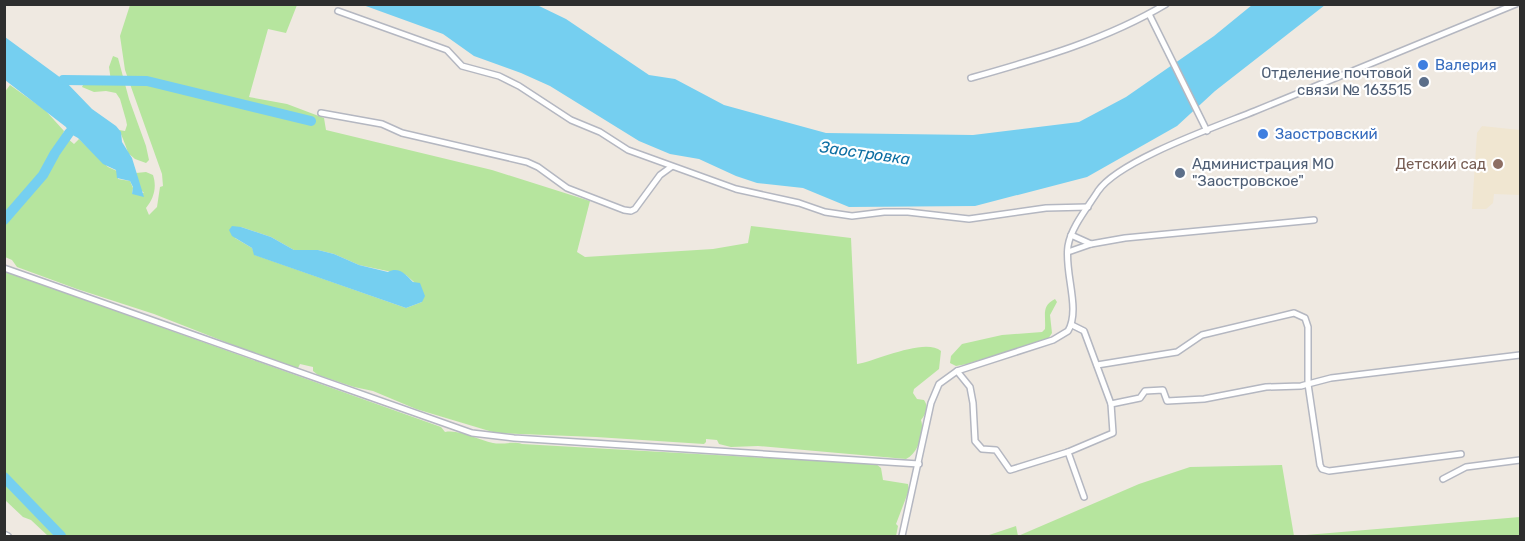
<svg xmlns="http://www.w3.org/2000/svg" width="1525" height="541" font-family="Rubik,sans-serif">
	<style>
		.education { fill: #f0e6d1 }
		.green { fill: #b6e59e; fill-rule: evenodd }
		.water { fill: #75cff0 }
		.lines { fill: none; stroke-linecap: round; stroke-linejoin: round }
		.river { stroke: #75cff0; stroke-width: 10 }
		.minor-casing { stroke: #b4b7c1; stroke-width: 8 }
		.minor { stroke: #fff; stroke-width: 5 }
		.shop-dot { fill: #3f7fe0; stroke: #fff; stroke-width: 2 }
		.service-dot { fill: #5c6f8a; stroke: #fff; stroke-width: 2 }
		.education-dot { fill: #8d6e63; stroke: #fff; stroke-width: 2 }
		.labels { text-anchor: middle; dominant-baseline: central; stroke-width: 4.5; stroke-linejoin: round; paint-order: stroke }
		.shop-label { font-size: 15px; fill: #366cbe; stroke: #fff; text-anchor: start }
		.service-label { font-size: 15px; fill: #4e5e75; stroke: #fff; text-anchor: end }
		.education-label { font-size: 15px; fill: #785e54; stroke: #fff; text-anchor: end }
		.water-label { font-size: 16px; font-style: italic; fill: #0d6fa3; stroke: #fff }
	</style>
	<rect width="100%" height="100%" fill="#efe9e1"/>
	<path class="education" d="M1482,126L1520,130V195L1494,194L1493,203L1486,209H1472L1477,133Z"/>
	<g class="green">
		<path d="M130,5H297L286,33L268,29L249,97L287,104L324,118L326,130L492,170L590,201L577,252L585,257L713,249L748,243L751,226L851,238L857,364C876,361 925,337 941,351L939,369L914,389L913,393L917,399L924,400C929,407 926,414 921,420C925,432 918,454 906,459L758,446L731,447L719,444L717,440L706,439V442L704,444L596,437L496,433L416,409L373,391L354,387L318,375L313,371V367L300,364L298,368L294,369L154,314L77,289L17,267L12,260L5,257L4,93L10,85L45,110L64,131L61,138H67L74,144L79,139L108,167L117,171L118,179L130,181L133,188L132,194L144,193L141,190L136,173L146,172L153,175C157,187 154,198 146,208L149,215L157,207L160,187L163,186L162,174L125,70L120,36ZM241,227L271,237L294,250H318L334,254L359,265L406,275L414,282L422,302L406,308L255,255L252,248L235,238Z"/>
		<path d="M113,56L118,58L129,99L146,146L149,160L146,163L135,159L128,153C128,151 120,131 119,130L125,131L127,125L126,120L120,99L116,93L106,91L94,92L82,87L84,83L106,84L111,81L109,67Z"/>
		<path d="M4,271L441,427L445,432C460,429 478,440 493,443C503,445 512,441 522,444L876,464L881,468L883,480L908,484L909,490L896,524L898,526L896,536H48L31,520L23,517L5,500Z"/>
		<path d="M1055,299L1057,302L1050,315L1052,333L1048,339L967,364L956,366L950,363L951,356L962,344L1002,335L1042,332L1045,329C1046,315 1041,306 1055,299Z"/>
		<path d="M1282,465L1294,536L1520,517V536H986L1016,526L1018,536L1139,484L1190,467Z"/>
	</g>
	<g class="water">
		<path d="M363,5H537L566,19L649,75L675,79L724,105L826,133L973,135L1079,122L1126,97L1214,36L1252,5H1325L1215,91L1177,126L1087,177L975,206L849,207L803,188L757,183L736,176L699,159L670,154L639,141L550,86L521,73L474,56L443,34Z"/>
		<path d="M5,37L65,81L92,109L116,126L121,132L122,142L132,158L144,197L132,194L133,187L130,181L117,178L116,170L103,164L78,138L69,133L66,127L5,80Z"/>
		<path d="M232,226L241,227L271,237L294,250H318L334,254L359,265L388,272C399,266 406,275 413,282L420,283L425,296L422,302L406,308L254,255L252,248L232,236L229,230Z"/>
	</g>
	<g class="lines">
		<g class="river">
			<path d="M63,80L147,81L311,121"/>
			<path d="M4,220L43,175L55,153L69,133"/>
			<path d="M4,477L61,536"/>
		</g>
		<g class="minor-casing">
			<g id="minor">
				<path d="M338,11L447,50L462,66L499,76L519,86L571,120L600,132L628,150L736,189L799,203L825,212L852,216L884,212H908L969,219L1046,208L1088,207"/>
				<path d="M1149,14L1207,131"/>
				<path d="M971,78C1038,59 1106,40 1166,4"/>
				<path d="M321,113L382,124L402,133L527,162L538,167L567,188L624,210L631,211L635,209L660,175L671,167"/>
				<path d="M1071,235L1091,244L1125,238L1314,220"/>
				<path d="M1068,252L1091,244"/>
				<path d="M4,268L472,433L514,438L919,464"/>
				<path d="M1072,325L1084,331L1111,404L1113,433L1068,452L1084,497"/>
				<path d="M1097,365L1177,352L1202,335L1294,313L1305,318L1308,327V384L1301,386L1266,387L1204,399L1167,401L1163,390L1145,391L1140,398L1111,404"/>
				<path d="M957,371L970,387L973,403L975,441L982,449L996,450L1010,470L1068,452"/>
				<path d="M1461,454L1368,466L1329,471L1322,469L1320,465L1308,384L1331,378L1520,355"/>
				<path d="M1443,479L1466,467L1520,460"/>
				<path d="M4,534L8,536"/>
				<path d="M902,536L931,403L939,384L957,371L1053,340L1068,331C1081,309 1064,273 1068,246C1071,227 1088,207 1098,191C1119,160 1218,126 1255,111C1342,75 1429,40 1516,4"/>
			</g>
		</g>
		<use href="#minor" class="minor"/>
	</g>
	<g class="shop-dot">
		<circle cx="1423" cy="65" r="6"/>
		<circle cx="1263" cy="134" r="6"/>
	</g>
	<g class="service-dot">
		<circle cx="1424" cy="82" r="6"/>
		<circle cx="1180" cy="173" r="6"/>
	</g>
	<circle class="education-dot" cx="1498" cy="164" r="6"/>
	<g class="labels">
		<g class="shop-label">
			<text x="1435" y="65">Валерия</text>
			<text x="1275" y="134">Заостровский</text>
		</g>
		<g class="service-label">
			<text x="1412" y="73">Отделение почтовой<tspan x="1412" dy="17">связи № 163515</tspan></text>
			<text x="1192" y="164" text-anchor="start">Администрация МО<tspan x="1192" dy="17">"Заостровское"</tspan></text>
		</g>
		<g class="education-label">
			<text x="1486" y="164">Детский сад</text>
		</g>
		<g class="water-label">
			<text transform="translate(865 153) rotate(8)">Заостровка</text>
		</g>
	</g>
	<rect width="1525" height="541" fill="none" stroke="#2e2e2e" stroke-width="12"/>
</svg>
